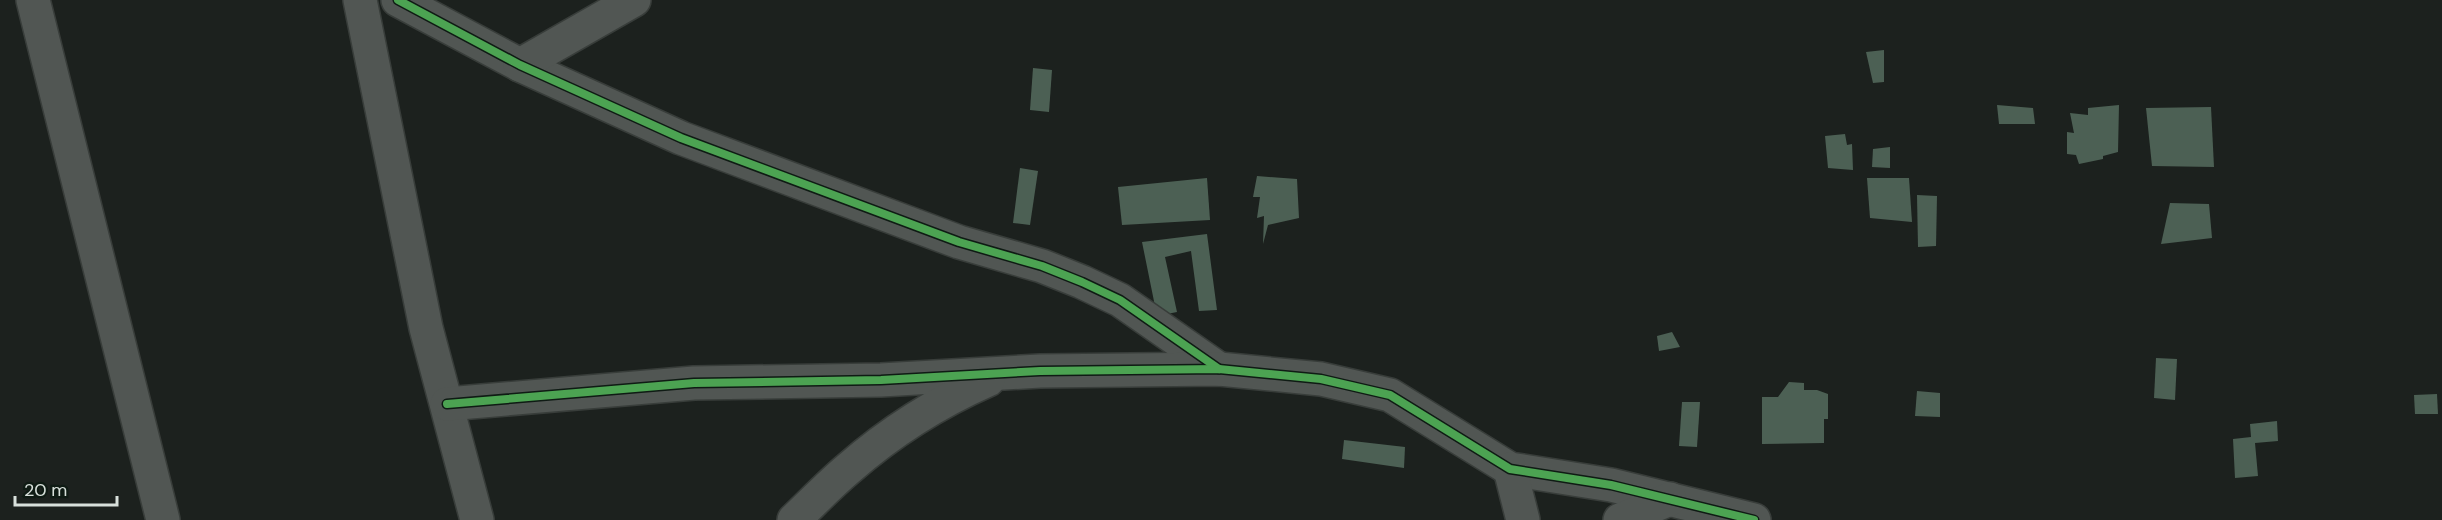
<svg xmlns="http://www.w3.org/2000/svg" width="2442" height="520" font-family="'DM Sans',sans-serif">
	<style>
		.building { fill: #4c6054 }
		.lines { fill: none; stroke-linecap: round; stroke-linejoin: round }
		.minor-casing { stroke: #383d3a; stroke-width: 36 }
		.minor { stroke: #515653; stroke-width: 33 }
		.cycleway-casing { stroke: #0f1b14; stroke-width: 11 }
		.cycleway { stroke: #4ca352; stroke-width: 8 }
	</style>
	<rect width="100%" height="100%" fill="#1c211e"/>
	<g class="building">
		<path d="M1884,50V82L1873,83L1866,52Z"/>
		<path d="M1033,68L1052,70L1049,112L1030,110Z"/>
		<path d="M1997,105L2033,108L2035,124H1999Z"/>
		<path d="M2119,105L2118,152L2103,156V159L2079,164L2076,155L2067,154V132L2074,133L2070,113L2088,115V108Z"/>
		<path d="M2211,107L2214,167L2152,166L2146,108Z"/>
		<path d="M1845,134L1847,145L1852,144L1853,170L1828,168L1825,136Z"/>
		<path d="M1890,147V168L1872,167L1873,149Z"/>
		<path d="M1020,168L1038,171L1030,225L1013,223Z"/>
		<path d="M1257,176L1297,179L1299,218L1268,225L1263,244L1264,216L1257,218L1260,197H1253Z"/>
		<path d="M1207,178L1210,220L1122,225L1118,187Z"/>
		<path d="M1867,178H1909L1912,222L1870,218Z"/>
		<path d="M1917,195L1937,196L1936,246L1918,247Z"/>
		<path d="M2170,203L2209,204L2212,238L2161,244Z"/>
		<path d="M1207,234L1217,310L1199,311L1191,251L1165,257L1177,312L1157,316L1142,242Z"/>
		<path d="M1672,332L1680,347L1659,351L1657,336Z"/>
		<path d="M2156,358L2177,359L2175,400L2154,398Z"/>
		<path d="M1789,382L1804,383V390H1817L1828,394V419H1824V443L1762,444V397H1778Z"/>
		<path d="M1917,391L1940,393V417L1915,416Z"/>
		<path d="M2437,394L2438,414H2415L2414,395Z"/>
		<path d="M1682,402H1700L1697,447L1679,446Z"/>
		<path d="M2277,421L2278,441L2255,443L2258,476L2235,478L2233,439L2251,437L2250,424Z"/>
		<path d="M1344,440L1405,447L1404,468L1342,459Z"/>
	</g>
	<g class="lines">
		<g class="minor-casing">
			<g id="minor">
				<path d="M33,0L163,520"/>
				<path d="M360,0L426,328L477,520"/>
				<path d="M398,0L520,65L681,138L959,242L1042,266L1082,282L1120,300L1219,369"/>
				<path d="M520,65L634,0"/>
				<path d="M447,404L694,383L881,380L1040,371L1219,369L1321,379L1390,395L1510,469L1611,485L1754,520"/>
				<path d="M1510,469L1523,520"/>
				<path d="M794,520C812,503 829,485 848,469C889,433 938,402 988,380"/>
				<path d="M1620,520L1670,499"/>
			</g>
		</g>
		<use href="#minor" class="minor"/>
		<g class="cycleway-casing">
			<g id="cycleway">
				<path d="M398,0L520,65L681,138L959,242L1042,266L1082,282L1120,300L1219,369"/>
				<path d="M447,404L694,383L881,380L1040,371L1219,369L1321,379L1390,395L1510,469L1611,485L1754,520"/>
			</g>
		</g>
		<use href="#cycleway" class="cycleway"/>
	</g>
	<path d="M15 496v9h102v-9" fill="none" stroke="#d8e0db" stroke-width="3"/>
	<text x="24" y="496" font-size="18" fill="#d8e0db" stroke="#0f1b14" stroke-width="4.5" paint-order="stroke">20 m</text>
</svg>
